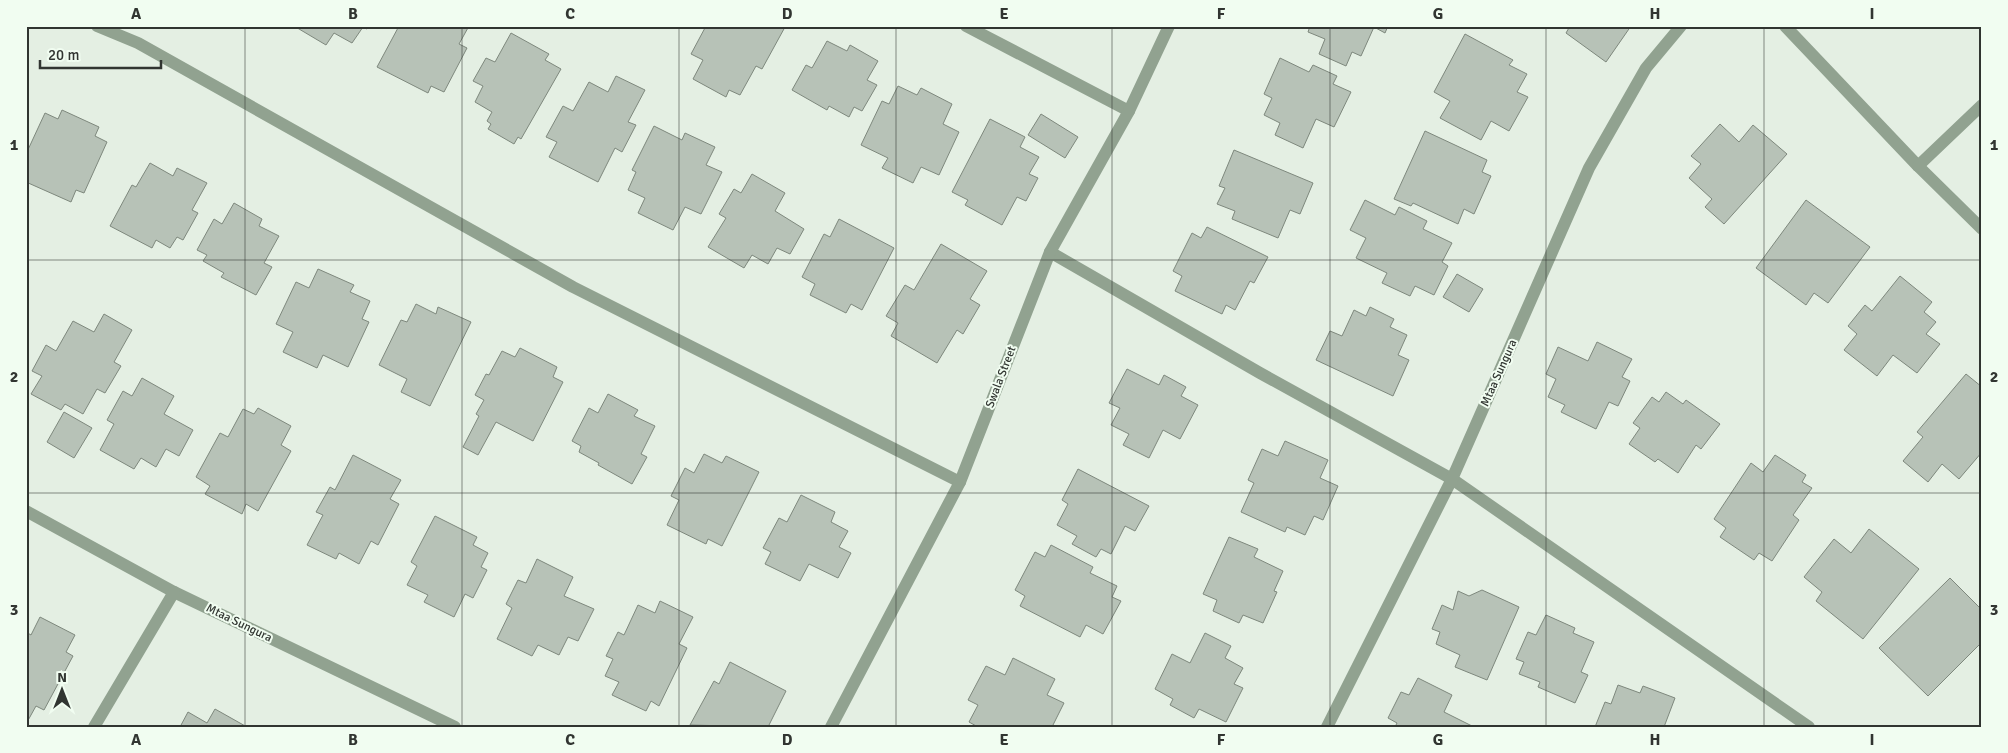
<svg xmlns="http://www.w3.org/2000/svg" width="2008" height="753" font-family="Signika,sans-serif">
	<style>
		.building { fill: #b7c2b7; stroke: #7e887d }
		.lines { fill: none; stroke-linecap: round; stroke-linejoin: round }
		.minor { stroke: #91a290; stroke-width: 12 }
		.grid { fill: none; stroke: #313531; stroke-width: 1; stroke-opacity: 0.55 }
		.labels { text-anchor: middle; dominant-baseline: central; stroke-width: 4; stroke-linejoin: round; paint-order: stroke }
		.street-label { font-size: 12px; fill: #313531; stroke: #f1fdf1 }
		.neatline { fill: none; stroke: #313531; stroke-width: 2 }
		.grid-label { font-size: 16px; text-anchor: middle; font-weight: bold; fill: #313531 }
	</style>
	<rect width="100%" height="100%" fill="#e4efe3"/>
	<g class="building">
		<path d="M294,26H369L367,29L363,27L352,43L334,33L326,45Z"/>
		<path d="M399,26H469L459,44L467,48L444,92L431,86L428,93L377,67Z"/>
		<path d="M706,26H783L785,27L762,69L756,66L740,95L729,90L726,97L693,79L703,60L691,54Z"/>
		<path d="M1310,26H1388L1385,33L1374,27L1361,56L1352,52L1346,66L1319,54L1325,39L1308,32Z"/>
		<path d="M1570,26H1631L1606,62L1566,33Z"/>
		<path d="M511,33L549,54L545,60L561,69L521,139L518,137L514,144L488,129L491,124L487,121L492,112L475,102L483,86L473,81L486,58L495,62Z"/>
		<path d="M1465,34L1513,60L1509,65L1527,74L1517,92L1528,97L1509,131L1491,121L1481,140L1440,118L1450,101L1434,92Z"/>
		<path d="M827,41L847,51L850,45L878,61L867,80L877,85L862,111L854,107L849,117L829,106L827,110L792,90L806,65L812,68Z"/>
		<path d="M1280,58L1309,72L1313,65L1337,76L1333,84L1351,92L1334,127L1316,119L1303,148L1275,135L1280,123L1264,115L1272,98L1264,94Z"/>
		<path d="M616,76L645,90L628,122L636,125L622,152L615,148L598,182L549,157L557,142L546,137L563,106L573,111L589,82L608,92Z"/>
		<path d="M898,86L917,95L921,88L952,104L943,124L959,132L939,175L921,167L913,183L882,168L888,158L861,145L882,101L889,104Z"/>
		<path d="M62,110L99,127L95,136L107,142L84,193L76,190L71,202L26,182V154L45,113L58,119Z"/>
		<path d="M1041,114L1078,137L1065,158L1028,135Z"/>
		<path d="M990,119L1025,137L1020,147L1039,157L1029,174L1038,178L1026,201L1017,197L1002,225L965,205L968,200L952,192Z"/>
		<path d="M1720,124L1739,142L1753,125L1787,154L1724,224L1705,207L1712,199L1689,178L1701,164L1691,156Z"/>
		<path d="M654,126L682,140L685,133L715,147L706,165L722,172L701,214L685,207L673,230L638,213L645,198L628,190L636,172L632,170Z"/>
		<path d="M1425,131L1487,160L1482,172L1491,176L1474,214L1464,209L1458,224L1413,203L1411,206L1394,199Z"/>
		<path d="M1234,150L1313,183L1300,214L1290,210L1278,238L1232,219L1235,211L1217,204L1225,188L1219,186Z"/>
		<path d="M150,163L173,176L177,168L207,183L192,210L198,213L183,240L177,237L170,248L156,240L152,248L110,226L132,185L136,187Z"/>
		<path d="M752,174L785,193L775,211L804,229L790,254L777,248L768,264L752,255L744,268L708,247L726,218L719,214L734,189L741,193Z"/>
		<path d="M1365,200L1395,215L1399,207L1427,221L1423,229L1452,243L1442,262L1448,266L1434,295L1415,286L1410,296L1382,283L1387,273L1356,258L1366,238L1350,230Z"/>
		<path d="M1806,200L1870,247L1828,303L1814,293L1806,305L1756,268Z"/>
		<path d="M234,203L262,219L259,226L279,236L264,263L272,267L256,295L221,277L224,273L203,261L207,255L197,250L214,219L222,224Z"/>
		<path d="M839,219L894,248L862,310L851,304L846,313L810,295L815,284L802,277L824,234L830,237Z"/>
		<path d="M1207,227L1268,257L1254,283L1250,281L1235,310L1226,305L1222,314L1175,291L1182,276L1173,271L1192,233L1201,238Z"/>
		<path d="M941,244L987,271L970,299L980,305L963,334L957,330L937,363L891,336L898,323L886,316L905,285L914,290Z"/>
		<path d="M318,269L354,285L350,292L370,301L362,319L369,322L348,367L323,355L317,368L283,352L293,332L276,324L296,282L309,288Z"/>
		<path d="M1457,274L1483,289L1469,312L1443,297Z"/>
		<path d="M1900,276L1932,302L1924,312L1936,322L1926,334L1940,344L1917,373L1893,355L1877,376L1844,350L1857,334L1848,326L1865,305L1872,311Z"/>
		<path d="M416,304L436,314L438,307L471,322L430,406L401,392L407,379L379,365L401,320L407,322Z"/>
		<path d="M1370,307L1394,319L1390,327L1407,335L1398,355L1409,360L1393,396L1316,360L1330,331L1342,336L1354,310L1366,316Z"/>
		<path d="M104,314L132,330L114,362L121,366L105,393L97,389L83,414L65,404L61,410L31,394L42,376L32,371L46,345L56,351L73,321L94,332Z"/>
		<path d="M1597,342L1632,359L1622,377L1630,381L1618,406L1609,402L1596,429L1561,412L1565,405L1548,397L1556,379L1546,374L1558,347L1588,361Z"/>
		<path d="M520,348L557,367L553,377L563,382L533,441L496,422L478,455L463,447L479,416L476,414L484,400L475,395L486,374L489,375L502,351L515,357Z"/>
		<path d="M1127,369L1159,385L1164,375L1186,387L1181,396L1198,405L1180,439L1163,430L1149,458L1123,445L1129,434L1111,425L1120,408L1109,403Z"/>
		<path d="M1966,374L1982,387V452L1959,479L1942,464L1928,482L1903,461L1923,437L1917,432Z"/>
		<path d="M142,378L174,396L164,414L193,430L179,456L166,449L156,467L141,458L134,469L100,450L114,424L107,420L123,391L132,396Z"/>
		<path d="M1666,392L1683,404L1686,400L1720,424L1701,449L1696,445L1678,473L1658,459L1655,462L1629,444L1640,428L1633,423L1652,397L1659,402Z"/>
		<path d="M608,394L638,410L634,416L655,426L641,454L647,457L632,484L598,465L599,463L579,452L581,446L572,441L589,408L598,413Z"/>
		<path d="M258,408L291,426L281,445L291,451L258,511L246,504L242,514L205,494L210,486L196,477L220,433L228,437L243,409L254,414Z"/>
		<path d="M64,412L92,428L74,458L47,442Z"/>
		<path d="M1285,441L1328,460L1320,478L1338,486L1323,520L1314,516L1305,535L1287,527L1285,532L1241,512L1254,483L1248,480L1262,449L1278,456Z"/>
		<path d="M704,454L722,463L726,456L759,472L722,546L708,539L706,544L667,525L679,500L671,496L685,468L694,473Z"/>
		<path d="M353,455L401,480L390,499L399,504L378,545L371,541L359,564L339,553L336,559L307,545L323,515L316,512L330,487L335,490Z"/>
		<path d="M1775,455L1806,475L1802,482L1812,488L1793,515L1799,520L1772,561L1759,553L1754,560L1720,537L1726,528L1714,519L1751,463L1763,472Z"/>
		<path d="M1078,469L1149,506L1135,531L1125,526L1111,554L1101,549L1096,557L1072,544L1077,536L1057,525L1068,504L1062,500Z"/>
		<path d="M801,495L835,512L831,522L848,531L839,547L851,553L838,578L809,564L800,581L765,564L771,552L763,548L779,518L787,522Z"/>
		<path d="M435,516L477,537L473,545L488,553L481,567L487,570L473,598L465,594L454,617L424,602L428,595L407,585L417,566L411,562Z"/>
		<path d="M1869,529L1919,569L1863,639L1816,601L1822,592L1804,577L1834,539L1851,553Z"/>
		<path d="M1229,537L1258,549L1254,557L1283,571L1274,591L1277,592L1263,623L1243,615L1239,623L1213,611L1217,600L1203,594Z"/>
		<path d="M1051,545L1093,567L1090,573L1117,586L1112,597L1121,601L1103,634L1086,625L1080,637L1020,606L1025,596L1015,590L1035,552L1045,557Z"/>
		<path d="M537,559L573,577L564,596L594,609L578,641L568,637L559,655L538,645L532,656L497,639L512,608L506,604L518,580L526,583Z"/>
		<path d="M1950,578L1982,610V642L1928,696L1879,648Z"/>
		<path d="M1482,590L1519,607L1487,680L1455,667L1460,655L1436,644L1440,632L1432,629L1442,605L1453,610L1458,591L1469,596Z"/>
		<path d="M660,601L693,617L679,644L687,648L659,706L651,701L646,711L612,695L619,682L605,676L613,659L606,656L618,632L624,635L638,605L655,613Z"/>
		<path d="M1546,615L1575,628L1573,633L1594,642L1581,672L1588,675L1575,703L1538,687L1540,682L1519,674L1524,662L1516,659L1528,632L1536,635Z"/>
		<path d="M40,617L75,635L66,652L73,656L44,710L36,706L26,724V632L31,635Z"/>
		<path d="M1205,633L1231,646L1225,658L1243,668L1234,684L1243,688L1226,722L1199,709L1194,718L1170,705L1173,699L1155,689L1172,654L1190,663Z"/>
		<path d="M1013,658L1055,679L1047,695L1064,703L1052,727H978L969,722L978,705L968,700L986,666L1005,675Z"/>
		<path d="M730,662L786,691L768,727L690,725L714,681L719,684Z"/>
		<path d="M1418,678L1452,695L1444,712L1474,727H1395L1397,723L1388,718L1401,692L1409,695Z"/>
		<path d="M1618,685L1640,693L1643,686L1675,698L1664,727H1595L1605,702L1611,704Z"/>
		<path d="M215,709L247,727H180L188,712L207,723Z"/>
	</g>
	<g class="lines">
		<g class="minor">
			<path d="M97,26L138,43L573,287L960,482"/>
			<path d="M966,26L1129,111"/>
			<path d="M1785,26L1918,166L1982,229"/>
			<path d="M1918,166L1982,105"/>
			<path d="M1050,252L1260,373L1452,479L1809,727"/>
			<path d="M26,511L174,592L455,727"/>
			<path d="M94,727L174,592"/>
			<path d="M831,727L960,482L1050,252L1129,111L1169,26"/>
			<path d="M1327,727L1452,479L1589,168L1646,68L1681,26"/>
		</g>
	</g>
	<path class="grid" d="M245,26V727M462,26V727M679,26V727M896,26V727M1112,26V727M1330,26V727M1546,26V727M1764,26V727M26,260H1982M26,493H1982"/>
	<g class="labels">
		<g class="street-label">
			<text transform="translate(1499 373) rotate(-66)">Mtaa Sungura</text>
			<text transform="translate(1001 377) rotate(-69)">Swala Street</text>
			<text transform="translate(239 623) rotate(26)">Mtaa Sungura</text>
		</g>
	</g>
	<rect width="2008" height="753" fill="none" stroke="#f1fdf1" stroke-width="55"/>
	<g transform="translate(62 690)" stroke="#f1fdf1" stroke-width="4" paint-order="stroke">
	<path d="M0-4L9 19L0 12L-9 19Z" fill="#313531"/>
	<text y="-8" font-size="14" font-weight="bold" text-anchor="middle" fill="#313531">N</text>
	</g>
	<path d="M40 60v8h121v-8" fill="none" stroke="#313531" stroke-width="2.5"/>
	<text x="48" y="60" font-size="15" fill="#313531" stroke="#f1fdf1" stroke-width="4" paint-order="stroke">20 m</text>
	<rect x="28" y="28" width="1952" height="698" class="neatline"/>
	<g class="grid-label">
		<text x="136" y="19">A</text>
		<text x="353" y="19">B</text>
		<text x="570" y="19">C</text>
		<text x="787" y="19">D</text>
		<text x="1004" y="19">E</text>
		<text x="1221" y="19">F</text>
		<text x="1438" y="19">G</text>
		<text x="1655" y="19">H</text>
		<text x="1872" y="19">I</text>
		<text x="14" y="150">1</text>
		<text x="1994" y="150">1</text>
		<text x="14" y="382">2</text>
		<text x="1994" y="382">2</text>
		<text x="14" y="615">3</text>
		<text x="1994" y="615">3</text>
		<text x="136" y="745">A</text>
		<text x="353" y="745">B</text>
		<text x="570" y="745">C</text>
		<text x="787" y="745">D</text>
		<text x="1004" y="745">E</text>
		<text x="1221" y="745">F</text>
		<text x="1438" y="745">G</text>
		<text x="1655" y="745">H</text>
		<text x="1872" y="745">I</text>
	</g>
</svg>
